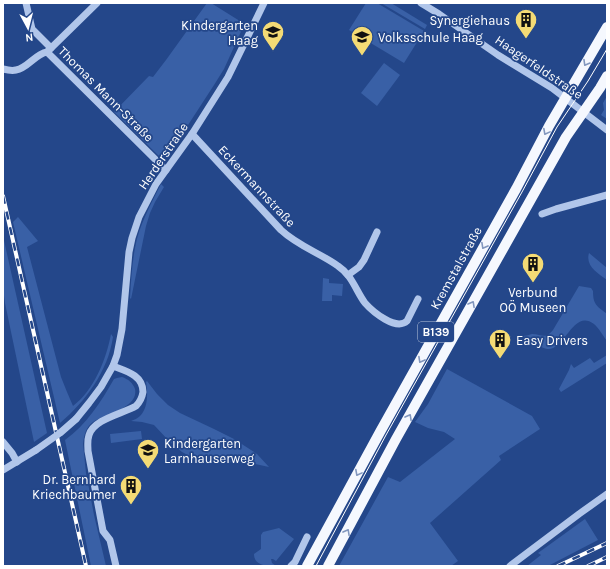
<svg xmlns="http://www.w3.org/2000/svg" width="610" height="569" font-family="Karla,sans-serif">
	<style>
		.green { fill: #3960a6 }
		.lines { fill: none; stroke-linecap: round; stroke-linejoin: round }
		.minor { stroke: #b1c6ea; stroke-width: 7 }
		.major { stroke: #f5f8fe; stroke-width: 10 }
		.tram { stroke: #fff; stroke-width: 1 }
		.rail-casing { stroke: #fff; stroke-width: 4 }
		.rail { stroke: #24478a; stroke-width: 2.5; stroke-dasharray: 8; stroke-linecap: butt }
		.minor-bridge { stroke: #b1c6ea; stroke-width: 7 }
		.oneway { stroke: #8297be }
		.labels { text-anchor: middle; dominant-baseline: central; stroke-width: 3.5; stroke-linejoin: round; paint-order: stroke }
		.shield { fill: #24478a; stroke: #bdc8dc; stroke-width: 1 }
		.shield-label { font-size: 12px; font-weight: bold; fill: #fff }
		.poi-label { font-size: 13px; fill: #fff; stroke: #24478a; text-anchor: end }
		.street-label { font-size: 13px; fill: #fff; stroke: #24478a }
	</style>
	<rect width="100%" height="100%" fill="#24478a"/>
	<g class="green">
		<path d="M207,3H211L243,23L244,25L224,69L214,85L177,142L163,160L114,112L149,76L153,77L166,60Z"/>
		<path d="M366,3H377L424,31L404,63L349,30Z"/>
		<path d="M381,3H391L427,25L425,29Z"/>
		<path d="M384,63L400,75L377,106L361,93Z"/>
		<path d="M607,96V119L601,115L604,110L603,103Z"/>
		<path d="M161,184L164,187L155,202L150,213L146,226L131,299L130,298C131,281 132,264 135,248C139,225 151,204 161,184Z"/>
		<path d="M18,217L38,241L27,247L61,377L67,392L73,406C94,390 106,360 111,334L113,337C108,371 86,401 60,423L13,222Z"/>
		<path d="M3,236L47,433L34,442L5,303L3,288Z"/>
		<path d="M589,253L607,268V280C598,273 585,266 589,253Z"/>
		<path d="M323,278L329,279V283L343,284L342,296L332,295V301H322Z"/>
		<path d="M579,286L591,288L593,291C593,305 597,306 607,314V341C603,336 599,328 594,324C573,308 565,351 547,349C541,348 528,339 522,336C525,336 529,335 532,334C542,334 545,340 553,330Z"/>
		<path d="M607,355V363L561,392L559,389L569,370L571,364L574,368L590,358L594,363Z"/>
		<path d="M447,369L532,416L540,429L499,456L501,460L430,523L458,561L451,566H339L388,477L400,482L455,439L444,432L428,428L415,422L428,404Z"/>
		<path d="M122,377C128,379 133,383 135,389C139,408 105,414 93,422C86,427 84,435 83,444L86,473L94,515L106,566H91L65,440C86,425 101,402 114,379L117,378Z"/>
		<path d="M147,381L157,394L168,405L180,413L214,429L234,439L257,454L269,467L251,463L222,462H209L195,459L182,452L170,442L154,425L142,422L131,421C134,420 138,418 140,416C148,408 148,393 146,382Z"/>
		<path d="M141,431L142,439L111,443L110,434Z"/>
		<path d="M585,519L598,540L548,566H527L541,555L538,553Z"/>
		<path d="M279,528L294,539L276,561L273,559H271L272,563L276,566C267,566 254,566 254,554L261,549V535L263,532Z"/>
	</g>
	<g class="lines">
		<g class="minor">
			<path d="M26,3L32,29L51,48"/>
			<path d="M421,3L439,14L498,55L552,88L607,130"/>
			<path d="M47,52L166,170"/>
			<path d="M3,69C7,70 12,71 16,70C28,68 35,54 47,52L97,3"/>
			<path d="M192,134L281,230C298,246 320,253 338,266C352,275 356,291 365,303C373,312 396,331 407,321L418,299"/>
			<path d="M542,214L556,209L607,195"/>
			<path d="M348,275L359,267L364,260L377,232"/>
			<path d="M113,366C126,371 143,375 143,392C142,398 140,402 136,406C122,414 94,419 89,435C87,441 88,446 88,451L103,531L110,540L116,566"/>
			<path d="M76,419L89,403L101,387L113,366L117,355L122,329L129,252L132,238L139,217L156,184L192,134L228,77L264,3"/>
			<path d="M3,442L12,453L17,462"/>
			<path d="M3,470L36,450"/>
			<path d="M291,566L295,562L307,537"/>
			<path d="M510,566L579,514L607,494"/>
		</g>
		<g class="major">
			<path d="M307,566L380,432L516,189L549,126L607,27"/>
			<path d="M328,566L396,439L566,137L600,88L607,76"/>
		</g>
		<path class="tram" d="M316,566L386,435L522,192L557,127L588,81L607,49"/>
		<g class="rail-casing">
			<g id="rail">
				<path d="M3,196L86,566"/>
				<path d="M558,566L607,543"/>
				<path d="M588,566L607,557"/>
			</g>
		</g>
		<use href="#rail" class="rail"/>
		<path class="minor-bridge" d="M36,450L60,433L76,419"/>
	</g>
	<defs><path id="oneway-chevron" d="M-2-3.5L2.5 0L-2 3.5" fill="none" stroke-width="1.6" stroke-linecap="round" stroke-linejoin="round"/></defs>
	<g class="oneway">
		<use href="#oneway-chevron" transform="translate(586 63) rotate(120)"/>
		<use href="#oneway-chevron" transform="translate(546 132) rotate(118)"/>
		<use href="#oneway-chevron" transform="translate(484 246) rotate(119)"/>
		<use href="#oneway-chevron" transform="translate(472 304) rotate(-61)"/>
		<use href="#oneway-chevron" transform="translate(421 360) rotate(119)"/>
		<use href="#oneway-chevron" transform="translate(409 417) rotate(-61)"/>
		<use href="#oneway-chevron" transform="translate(358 473) rotate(118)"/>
		<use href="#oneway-chevron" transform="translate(347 532) rotate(-61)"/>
	</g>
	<defs>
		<g id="building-pin" transform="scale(1.15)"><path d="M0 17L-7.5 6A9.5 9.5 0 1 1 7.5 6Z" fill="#f4db75" stroke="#24478a"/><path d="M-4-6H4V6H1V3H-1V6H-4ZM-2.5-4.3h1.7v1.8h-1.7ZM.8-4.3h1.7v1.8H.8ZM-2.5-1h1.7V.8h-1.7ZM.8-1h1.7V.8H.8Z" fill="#111"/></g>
		<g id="school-pin" transform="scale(1.15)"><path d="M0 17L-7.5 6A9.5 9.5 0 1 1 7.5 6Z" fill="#f4db75" stroke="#24478a"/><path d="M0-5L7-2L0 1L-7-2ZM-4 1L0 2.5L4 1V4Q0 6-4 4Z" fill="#111"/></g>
	</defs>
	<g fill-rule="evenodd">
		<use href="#building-pin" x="526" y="20"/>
		<use href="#school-pin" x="273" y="32"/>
		<use href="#school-pin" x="362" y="37"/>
		<use href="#building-pin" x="533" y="264"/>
		<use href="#building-pin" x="500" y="340"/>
		<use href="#school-pin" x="148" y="450"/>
		<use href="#building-pin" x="131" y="486"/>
	</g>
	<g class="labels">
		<rect class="shield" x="418" y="322" width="36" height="20" rx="3"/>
		<g class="shield-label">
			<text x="436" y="332">B139</text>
		</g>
		<g class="poi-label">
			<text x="510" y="20">Synergiehaus</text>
			<text x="258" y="25">Kindergarten<tspan x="258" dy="15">Haag</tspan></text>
			<text x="378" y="37" text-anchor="start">Volksschule Haag</text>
			<text x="533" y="292" text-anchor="middle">Verbund<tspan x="533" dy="15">OÖ Museen</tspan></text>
			<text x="516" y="340" text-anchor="start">Easy Drivers</text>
			<text x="164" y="443" text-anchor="start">Kindergarten<tspan x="164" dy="15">Larnhauserweg</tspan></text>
			<text x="116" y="479">Dr. Bernhard<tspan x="116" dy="15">Kriechbaumer</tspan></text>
		</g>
		<g class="street-label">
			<text transform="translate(539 67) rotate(34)">Haagerfeldstraße</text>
			<text transform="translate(106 94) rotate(45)">Thomas Mann-Straße</text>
			<text transform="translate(163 156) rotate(-56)">Herderstraße</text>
			<text transform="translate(257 186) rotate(47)">Eckermannstraße</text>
			<text transform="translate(456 268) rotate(-61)">Kremstalstraße</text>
		</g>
	</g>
	<rect width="610" height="569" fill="none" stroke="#ffffff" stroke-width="8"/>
	<g transform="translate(28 28) rotate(173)" stroke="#24478a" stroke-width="3" paint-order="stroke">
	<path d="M0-3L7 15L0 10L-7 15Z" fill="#ffffff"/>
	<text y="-6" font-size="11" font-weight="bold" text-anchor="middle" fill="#ffffff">N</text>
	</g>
</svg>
